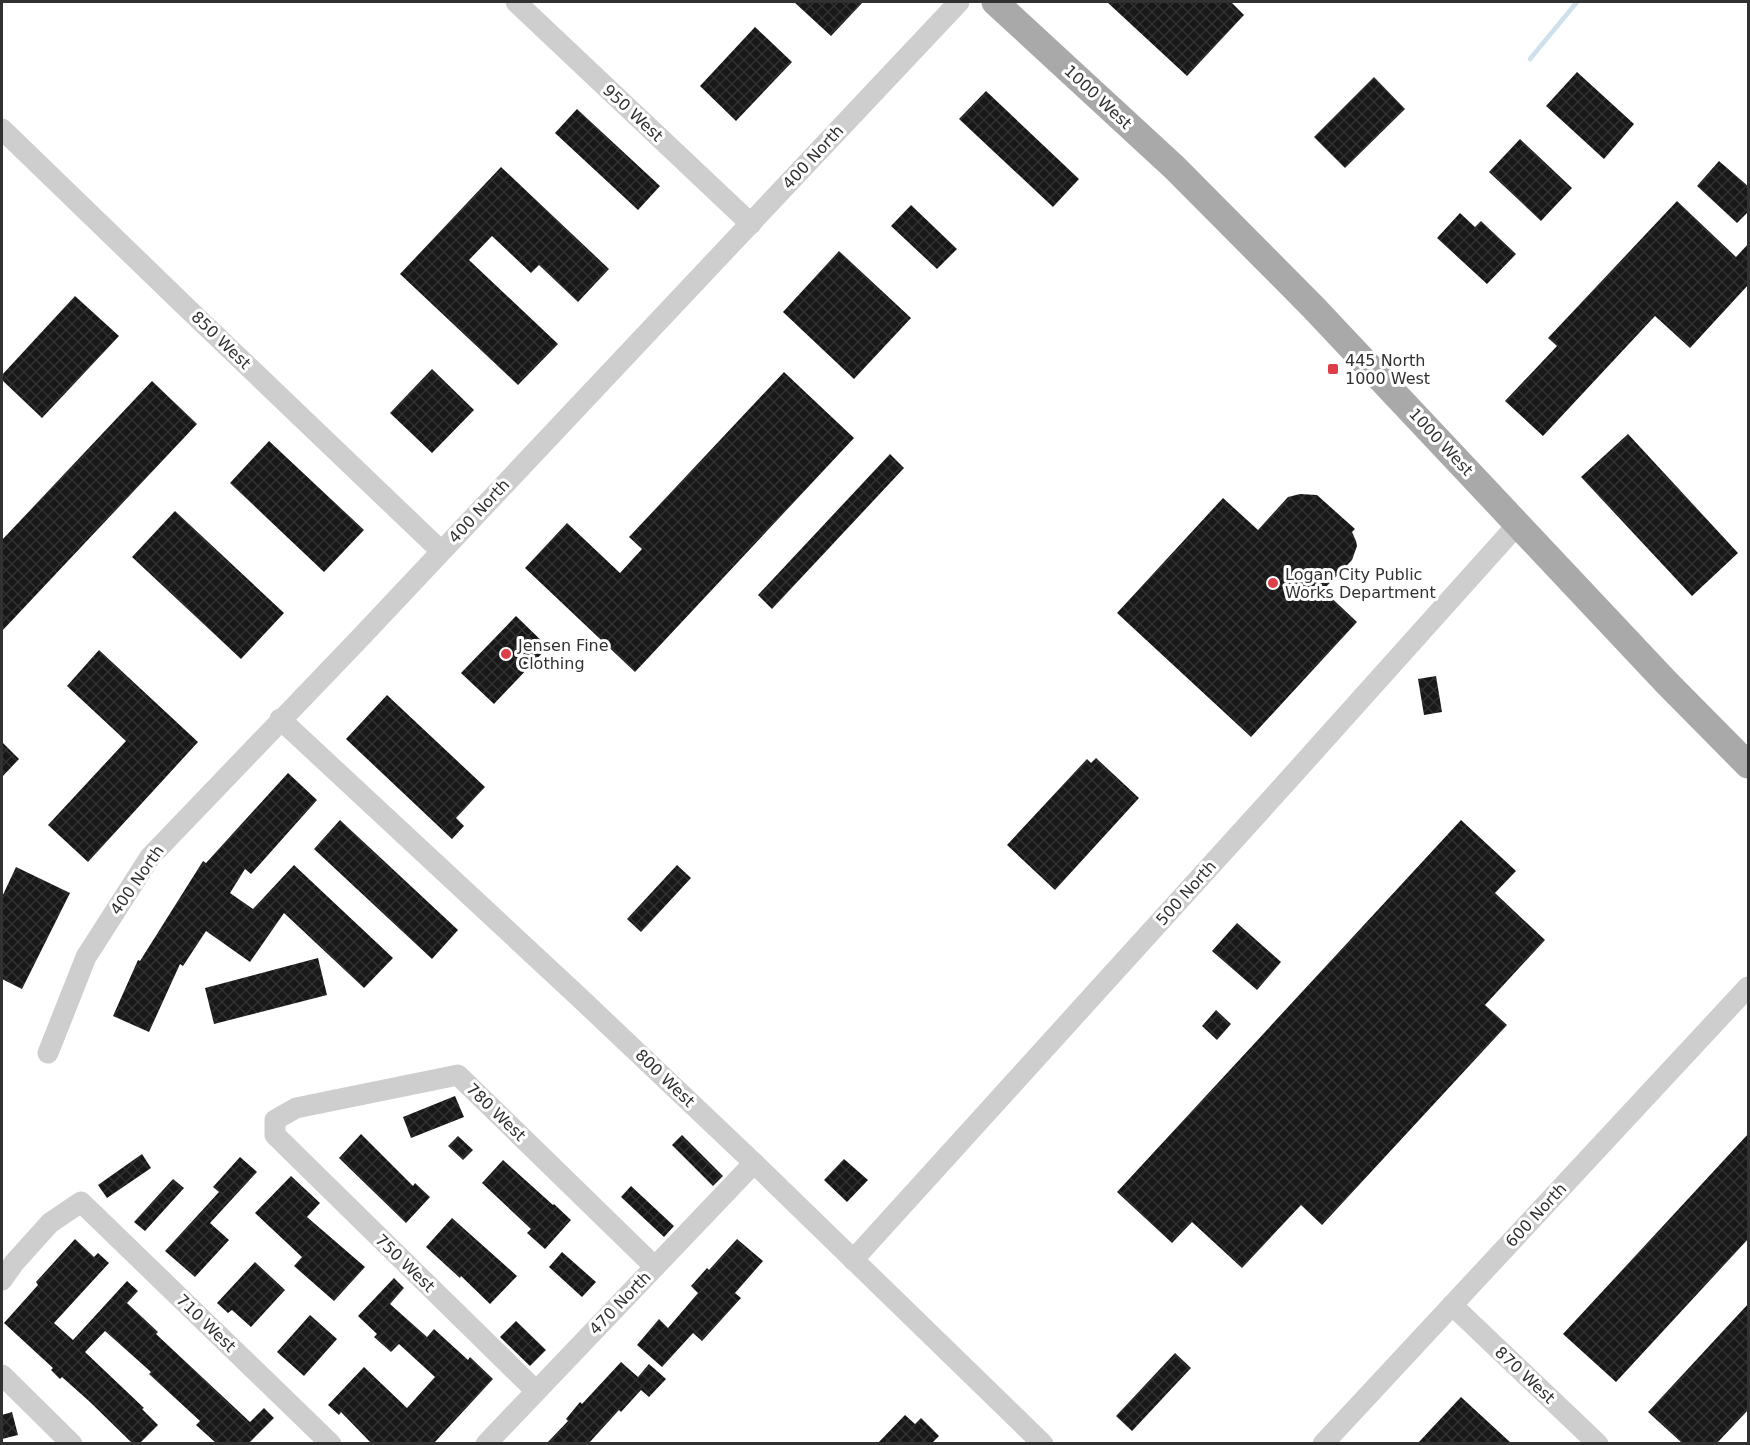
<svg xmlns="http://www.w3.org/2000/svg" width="1750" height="1445" font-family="'DejaVu Sans',sans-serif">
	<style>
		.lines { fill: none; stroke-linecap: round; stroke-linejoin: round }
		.stream { stroke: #cee0ec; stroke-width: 4.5 }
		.building { fill: url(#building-cross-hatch) }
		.minor { stroke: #cecece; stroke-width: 21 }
		.major { stroke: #a9a9a9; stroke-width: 27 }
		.poi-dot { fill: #de3e47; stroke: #fff; stroke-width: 2 }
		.labels { text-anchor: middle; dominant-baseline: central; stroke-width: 6; stroke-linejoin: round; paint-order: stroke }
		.street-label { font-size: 16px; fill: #313131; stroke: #fff }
		.poi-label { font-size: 16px; fill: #313131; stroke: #fff; text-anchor: start }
	</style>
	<defs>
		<pattern id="building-cross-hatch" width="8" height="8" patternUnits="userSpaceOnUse" patternTransform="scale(1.5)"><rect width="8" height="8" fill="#181818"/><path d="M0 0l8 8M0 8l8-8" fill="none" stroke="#313131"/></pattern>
	</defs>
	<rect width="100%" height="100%" fill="#fff"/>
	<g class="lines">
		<path class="stream" d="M1530,59L1577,2"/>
	</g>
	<g class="building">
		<path d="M794,2H863L831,36Z"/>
		<path d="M1107,2H1231L1244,15L1187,76Z"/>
		<path d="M755,27L792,62L736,121L700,86Z"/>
		<path d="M1577,72L1634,124L1604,159L1546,106Z"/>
		<path d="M1374,77L1405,109L1345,168L1314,137Z"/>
		<path d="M986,91L1079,179L1053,207L959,119Z"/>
		<path d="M577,109L660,186L638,210L555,133Z"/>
		<path d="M1520,139L1572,188L1541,221L1489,172Z"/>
		<path d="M1719,161L1749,187V211L1737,223L1697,186Z"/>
		<path d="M501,167L609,269L578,302L539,265L531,273L492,236L469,260L558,344L518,385L400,274Z"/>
		<path d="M1677,201L1736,257L1749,243V284L1690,348L1655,316L1543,436L1505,401L1557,346L1548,338Z"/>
		<path d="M911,205L957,249L937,269L891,226Z"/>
		<path d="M1460,213L1475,227L1481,221L1516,254L1487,284L1437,238Z"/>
		<path d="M839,251L911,318L854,379L783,312Z"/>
		<path d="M75,296L119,336L42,418L2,380V375Z"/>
		<path d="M432,369L474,410L432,453L390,413Z"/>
		<path d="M784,372L854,438L635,672L525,568L567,523L620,573L642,549L629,537Z"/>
		<path d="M152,381L197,424L2,631V540Z"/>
		<path d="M1628,434L1738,553L1692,596L1581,477Z"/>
		<path d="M269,441L364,530L324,572L230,483Z"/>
		<path d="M890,454L904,468L772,609L758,595Z"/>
		<path d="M1300,494L1317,495L1355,529L1352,532L1356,541L1357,546L1352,560L1323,590L1357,622L1251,737L1117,613L1223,498L1258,530L1288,497Z"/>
		<path d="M175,511L284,613L241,659L132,557Z"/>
		<path d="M516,616L548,647L494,704L461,673Z"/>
		<path d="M99,650L198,742L88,862L48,825L126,741L67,686Z"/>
		<path d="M1436,676L1442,712L1424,715L1418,679Z"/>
		<path d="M387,695L485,787L456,818L464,826L452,839L346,739Z"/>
		<path d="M2,742L19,759L2,777Z"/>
		<path d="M1096,758L1139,798L1055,890L1007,845L1087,759L1091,763Z"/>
		<path d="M288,773L317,800L251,874L245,869L230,893L253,909L294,865L393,958L364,988L284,913L250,962L206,931L183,966L180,964L149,1032L113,1016L138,960L140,961L203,861L206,863Z"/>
		<path d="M340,820L458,930L432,959L314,849Z"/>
		<path d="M1461,820L1516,871L1495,893L1545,940L1485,1005L1507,1025L1322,1225L1301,1205L1242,1268L1192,1222L1172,1243L1117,1192Z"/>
		<path d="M677,865L691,878L641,932L627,919Z"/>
		<path d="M16,867L70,893L22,989L2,979V897Z"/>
		<path d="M1237,923L1281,962L1257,990L1212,951Z"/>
		<path d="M318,958L327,995L214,1024L205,988Z"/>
		<path d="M1216,1010L1231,1024L1217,1040L1202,1026Z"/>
		<path d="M455,1096L464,1117L411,1138L403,1117Z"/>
		<path d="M1749,1133V1238L1616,1382L1563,1334Z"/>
		<path d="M361,1134L413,1186L415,1183L430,1197L406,1223L339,1158Z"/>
		<path d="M682,1135L723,1176L713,1186L672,1145Z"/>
		<path d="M458,1136L473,1150L463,1160L448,1146Z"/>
		<path d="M142,1154L151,1168L107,1198L98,1185Z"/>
		<path d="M240,1157L257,1172L210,1223L229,1240L195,1277L165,1251L219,1192L213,1187Z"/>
		<path d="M844,1159L868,1180L847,1202L824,1180Z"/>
		<path d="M503,1160L553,1205L554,1204L571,1220L545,1249L527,1233L531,1229L482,1183Z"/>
		<path d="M291,1176L320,1203L307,1217L365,1267L334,1301L294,1266L302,1257L255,1213Z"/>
		<path d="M173,1179L184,1188L145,1231L134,1222Z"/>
		<path d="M631,1186L674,1226L664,1237L621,1197Z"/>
		<path d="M452,1218L517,1276L490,1304L461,1276L460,1278L426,1247Z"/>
		<path d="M75,1239L94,1257L98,1253L109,1263L54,1323L73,1340L127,1281L138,1291L127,1303L158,1332L156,1334L250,1422L264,1408L274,1418L249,1443H216L196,1425L200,1421L149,1374L151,1372L105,1331L85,1352L144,1408L142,1409L158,1425L140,1443H132L90,1402L62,1377L60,1379L51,1370L53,1368L4,1323L38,1285L36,1282Z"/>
		<path d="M737,1239L763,1261L735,1293L741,1298L702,1341L693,1333L662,1367L637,1345L659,1319L668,1328L698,1293L691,1286L707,1268L709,1270Z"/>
		<path d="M562,1252L596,1282L582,1297L549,1267Z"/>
		<path d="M255,1262L285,1290L251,1327L232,1310L228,1313L217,1303Z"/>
		<path d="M394,1278L404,1288L390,1304L427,1337L434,1329L468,1360L470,1357L493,1379L434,1443H371L341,1412L339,1415L328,1405L364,1367L407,1408L435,1377L399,1344L391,1352L374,1337L377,1334L358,1316Z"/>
		<path d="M1749,1303V1409L1717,1443H1682L1648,1412Z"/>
		<path d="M310,1315L337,1339L304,1376L277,1352Z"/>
		<path d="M516,1321L546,1350L530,1366L500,1337Z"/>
		<path d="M1175,1353L1191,1368L1132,1431L1116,1416Z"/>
		<path d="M621,1362L638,1377L649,1364L666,1379L649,1397L641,1390L621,1412L619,1410L589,1443H547L568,1421L566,1419L580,1402L582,1404Z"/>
		<path d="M1461,1397L1511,1443H1418Z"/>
		<path d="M12,1412L18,1435L2,1439V1415Z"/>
		<path d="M905,1415L915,1424L921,1418L939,1436L932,1443H878Z"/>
	</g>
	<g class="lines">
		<g class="minor">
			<path d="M516,2L751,224"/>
			<path d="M2,129L188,309L441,551"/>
			<path d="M280,719L580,998L754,1163L1043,1444"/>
			<path d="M48,1053L86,957L150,857L361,637L959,2"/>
			<path d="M853,1260L1282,787L1518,524"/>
			<path d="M2,1280L14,1263L50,1223L81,1202L331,1444"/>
			<path d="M1452,1305L1598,1444"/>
			<path d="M2,1375L72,1444"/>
			<path d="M536,1391L275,1135V1120L296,1108L458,1075L655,1267"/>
			<path d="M486,1444L754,1163"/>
			<path d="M1323,1444L1748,987"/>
		</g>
		<path class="major" d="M995,2L1175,168L1314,308L1666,682L1748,765"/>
	</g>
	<g class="poi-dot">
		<rect x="1327" y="363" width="12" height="12" rx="3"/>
		<circle cx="1273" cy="583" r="6"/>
		<circle cx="506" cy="654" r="6"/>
	</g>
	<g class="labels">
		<g class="street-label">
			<text transform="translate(1098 97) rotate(43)">1000 West</text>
			<text transform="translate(633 113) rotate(43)">950 West</text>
			<text transform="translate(813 157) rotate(-47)">400 North</text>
			<text transform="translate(221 340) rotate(44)">850 West</text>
			<text transform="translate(1441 442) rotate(47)">1000 West</text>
			<text transform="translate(479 511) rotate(-47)">400 North</text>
			<text transform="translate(137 880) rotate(-55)">400 North</text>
			<text transform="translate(1186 893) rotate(-48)">500 North</text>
			<text transform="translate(665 1078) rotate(44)">800 West</text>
			<text transform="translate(496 1112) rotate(44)">780 West</text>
			<text transform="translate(1536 1215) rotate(-47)">600 North</text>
			<text transform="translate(405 1263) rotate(44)">750 West</text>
			<text transform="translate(620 1303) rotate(-46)">470 North</text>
			<text transform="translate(206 1323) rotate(44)">710 West</text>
			<text transform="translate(1525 1375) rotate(43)">870 West</text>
		</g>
		<g class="poi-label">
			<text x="1345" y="360">445 North<tspan x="1345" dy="18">1000 West</tspan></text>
			<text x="1285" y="574">Logan City Public<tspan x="1285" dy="18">Works Department</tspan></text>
			<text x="518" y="645">Jensen Fine<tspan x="518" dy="18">Clothing</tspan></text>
		</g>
	</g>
	<rect width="1750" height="1445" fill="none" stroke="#313131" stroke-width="6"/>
</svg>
